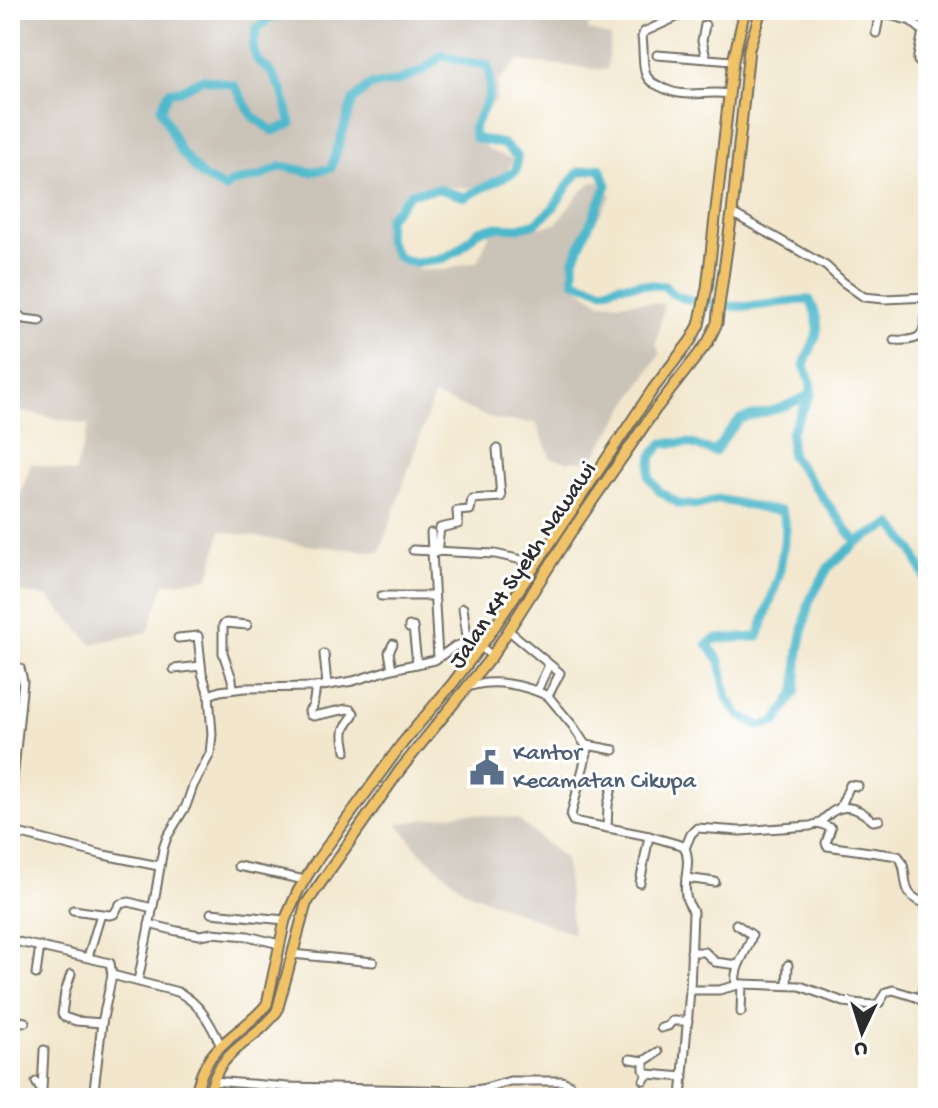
<svg xmlns="http://www.w3.org/2000/svg" width="938" height="1108" font-family="'Gochi Hand',sans-serif">
	<style>
		.industrial { fill: #cac3b8 }
		.lines { fill: none; stroke-linecap: round; stroke-linejoin: round }
		.river { stroke: #4eb8cb; stroke-width: 9 }
		.minor-casing { stroke: #716d64; stroke-width: 11 }
		.major-casing { stroke: #716d64; stroke-width: 13 }
		.minor { stroke: #fff; stroke-width: 7 }
		.major { stroke: #f1c369; stroke-width: 9 }
		.labels { text-anchor: middle; dominant-baseline: central; stroke-width: 6; stroke-linejoin: round; paint-order: stroke }
		.street-label { font-size: 24px; fill: #2b2b2b; stroke: #fff }
		.service-label { font-size: 24px; fill: #4e5e75; stroke: #fff; text-anchor: start }
	</style>
	<rect width="100%" height="100%" fill="#fff"/>
	<filter id="ink" filterUnits="userSpaceOnUse"><feTurbulence type="fractalNoise" baseFrequency=".0125" numOctaves="2"/><feDisplacementMap in="SourceGraphic" scale="16" xChannelSelector="R" yChannelSelector="G"/><feConvolveMatrix kernelMatrix="1 2 1 2 8 2 1 2 1" color-interpolation-filters="sRGB"/></filter>
	<filter id="wash" filterUnits="userSpaceOnUse"><feTurbulence type="fractalNoise" baseFrequency=".006" numOctaves="4" result="noise"/><feDisplacementMap in="SourceGraphic" scale="32" xChannelSelector="R" yChannelSelector="G"/><feGaussianBlur stdDeviation="1.8" result="paint"/><feColorMatrix in="noise" values="0 0 0 0 0 0 0 0 0 0 0 0 0 0 0 0 0 1.4 0 .05"/><feComposite in="paint" operator="in"/></filter>
	<g filter="url(#wash)">
		<rect width="100%" height="100%" fill="#f2e7cd"/>
		<g class="industrial">
			<path d="M10,10H593L588,30L611,37L607,70L518,61L498,82L496,102L485,107L476,115L472,131L476,140L493,152L512,159L507,174L477,188L433,186L414,189L392,205L388,224L392,247L401,260L419,270H444L478,261L490,233L504,224L539,228L557,223L577,196L593,181L607,183L611,196L576,255L572,274L580,289L601,303L644,302L664,304L656,344L660,354L592,460L567,461L551,458L536,423L497,420L434,396L380,552L306,545L221,531L209,578L165,584L148,632L92,644L48,597L20,592L10,546V528L31,463L75,473L89,425L10,409Z"/>
			<path d="M464,813L517,819L565,859L573,934L465,891L420,852L398,824Z"/>
		</g>
		<g class="lines">
			<g class="river">
				<path d="M300,10L269,18L257,28L253,47L257,60L270,71L282,90L291,124L273,131L253,117L234,85L203,79L180,90L169,92L161,109L179,149L202,176L225,189L231,183L261,176L282,166L310,172L331,168L353,100L371,85L395,82L424,70L442,55L466,62L488,65C494,97 486,102 473,129L475,138L503,144L517,156L516,171L465,197L438,189L411,193L388,218L387,238L396,255L405,261L416,263L444,258L459,250L479,230L495,227L519,228L536,223L553,208L571,181L579,172L600,168L607,185L574,259V281L604,290L619,285L641,284L665,286C669,292 673,295 680,297C698,303 736,308 754,306C774,305 791,299 810,300C825,333 815,335 804,365L811,383V394L781,408L740,419L727,434L715,452L689,443H663L652,456L649,477L659,491L679,504L699,505L719,499L764,509L782,511L786,529L779,576L758,637L715,639L707,644L720,661L727,698L739,715L760,726L776,722L796,691L799,650L809,602L828,568L858,541L892,524L913,551L928,584"/>
				<path d="M811,394L791,432V455L854,539L858,541"/>
			</g>
		</g>
	</g>
	<g filter="url(#ink)">
		<g class="lines">
			<g class="minor-casing">
				<g id="minor">
					<path d="M717,10L681,15L644,32L642,37C644,49 642,64 646,75C649,82 655,84 661,87C685,100 703,90 729,94"/>
					<path d="M871,10L911,21L923,31L928,33"/>
					<path d="M928,18L923,31L918,57V61L928,66"/>
					<path d="M705,25L702,41L706,58"/>
					<path d="M876,33L880,12"/>
					<path d="M657,55L733,61"/>
					<path d="M732,213L826,266L843,282L864,297L884,299L928,297"/>
					<path d="M10,310L24,319L40,321"/>
					<path d="M894,340C932,343 923,326 928,297"/>
					<path d="M431,533L438,658"/>
					<path d="M413,550L495,554L536,563"/>
					<path d="M437,552L440,528L458,524L457,511L470,510L472,499L501,497L497,449"/>
					<path d="M381,596H434"/>
					<path d="M463,608L468,644"/>
					<path d="M409,626V628L413,627L417,664"/>
					<path d="M508,630L560,673L548,696L573,726L588,749L572,811L571,817L573,821L649,836L684,846C693,863 681,883 687,900C688,904 692,908 693,912L690,990H719L742,984L800,986L844,1002L873,1005L879,1003L886,992L893,990L916,997L928,1005"/>
					<path d="M178,638L198,636L202,673L209,695L220,691L244,688L316,687L353,681L392,669L435,660L455,646L464,644L481,647L492,656"/>
					<path d="M324,654L327,685"/>
					<path d="M10,665L20,668L23,681L10,810"/>
					<path d="M174,669L201,666"/>
					<path d="M392,669L389,652L393,644"/>
					<path d="M316,687L313,706L309,711L310,715L313,716L347,709L351,710L354,713C352,719 348,722 345,728C342,735 345,743 346,751"/>
					<path d="M468,687C494,678 524,685 548,696"/>
					<path d="M233,689L232,679L223,653V625L226,623L247,625"/>
					<path d="M537,691L549,665"/>
					<path d="M587,745L614,750"/>
					<path d="M840,808L850,785L858,786"/>
					<path d="M821,824L831,828L826,843L827,846L898,856C908,866 902,883 910,894C914,899 922,902 928,905"/>
					<path d="M607,828L608,805L613,783"/>
					<path d="M10,831L104,855L159,866"/>
					<path d="M685,848L691,834L697,828L740,831L810,826C824,822 821,820 832,812C847,802 861,810 873,821L879,820"/>
					<path d="M238,866L305,880"/>
					<path d="M686,878L715,882"/>
					<path d="M640,883L649,836"/>
					<path d="M73,910L109,915L114,914L120,904L129,902L152,908"/>
					<path d="M211,913L285,920"/>
					<path d="M149,924L177,931L200,935L212,933L248,936L279,944"/>
					<path d="M10,940L110,963L112,975L102,1023L93,1098"/>
					<path d="M691,952H705L715,962L738,965"/>
					<path d="M292,954L373,962"/>
					<path d="M88,957L101,914"/>
					<path d="M36,974L40,946"/>
					<path d="M71,974L65,992L62,1014L64,1017L76,1021L102,1023"/>
					<path d="M112,975L178,992C200,1003 211,1024 221,1046"/>
					<path d="M138,981L156,891L163,849L167,837L186,806L193,786L210,754L212,734L209,695"/>
					<path d="M736,984C733,966 748,952 752,935L736,924"/>
					<path d="M787,985L788,965"/>
					<path d="M920,999L928,972"/>
					<path d="M741,1012L742,984"/>
					<path d="M10,1019L25,1022"/>
					<path d="M661,1028L668,1026L672,1021H688"/>
					<path d="M924,1052H928"/>
					<path d="M630,1059L644,1061"/>
					<path d="M648,1074L684,1077"/>
					<path d="M644,1080L648,1074L644,1070V1061L658,1052"/>
					<path d="M213,1081L288,1087L465,1091L482,1089L510,1081H562L569,1084L577,1098"/>
					<path d="M36,1082L46,1098"/>
					<path d="M42,1090L44,1050"/>
					<path d="M681,1098L690,990"/>
					<path d="M924,1098L928,1090"/>
				</g>
			</g>
			<g class="major-casing">
				<g id="major">
					<path d="M195,1098C198,1083 202,1069 211,1057C226,1036 251,1025 267,1004L285,920L298,891L315,863L401,745L453,683L489,635L653,389L691,340L699,325L707,288L733,61L745,10"/>
					<path d="M208,1098C211,1087 214,1076 220,1067C234,1045 262,1034 277,1011L306,904L400,770L492,656L569,535L655,410L708,342L717,323L718,313L732,213L749,49L761,10"/>
				</g>
			</g>
			<use href="#minor" class="minor"/>
			<use href="#major" class="major"/>
		</g>
	</g>
	<defs>
		<g id="civic-bare" transform="scale(2.76)"><path d="M-.6-6.5H3V-4.5H.6V-3L4-1V1h2V6H-6V1h2V-1L-.6-3ZM-1.2 2.5V6h2.4V2.5Z" fill="#5c6f8a" stroke="#fff" stroke-width="2.5" paint-order="stroke"/></g>
	</defs>
	<g fill-rule="evenodd">
		<use href="#civic-bare" x="487" y="768"/>
	</g>
	<g class="labels">
		<g class="street-label">
			<text transform="translate(524 566) rotate(-56)">Jalan KH Syekh Nawawi</text>
		</g>
		<g class="service-label">
			<text x="513" y="754">Kantor<tspan x="513" dy="28">Kecamatan Cikupa</tspan></text>
		</g>
	</g>
	<rect width="938" height="1108" fill="none" stroke="#fff" stroke-width="40"/>
	<g transform="translate(862 1032) rotate(184)" stroke="#ffffff" stroke-width="6" paint-order="stroke">
	<path d="M0-6L14 30L0 20L-14 30Z" fill="#2b2b2b"/>
	<text y="-12" font-size="22" font-weight="bold" text-anchor="middle" fill="#2b2b2b">U</text>
	</g>
</svg>
